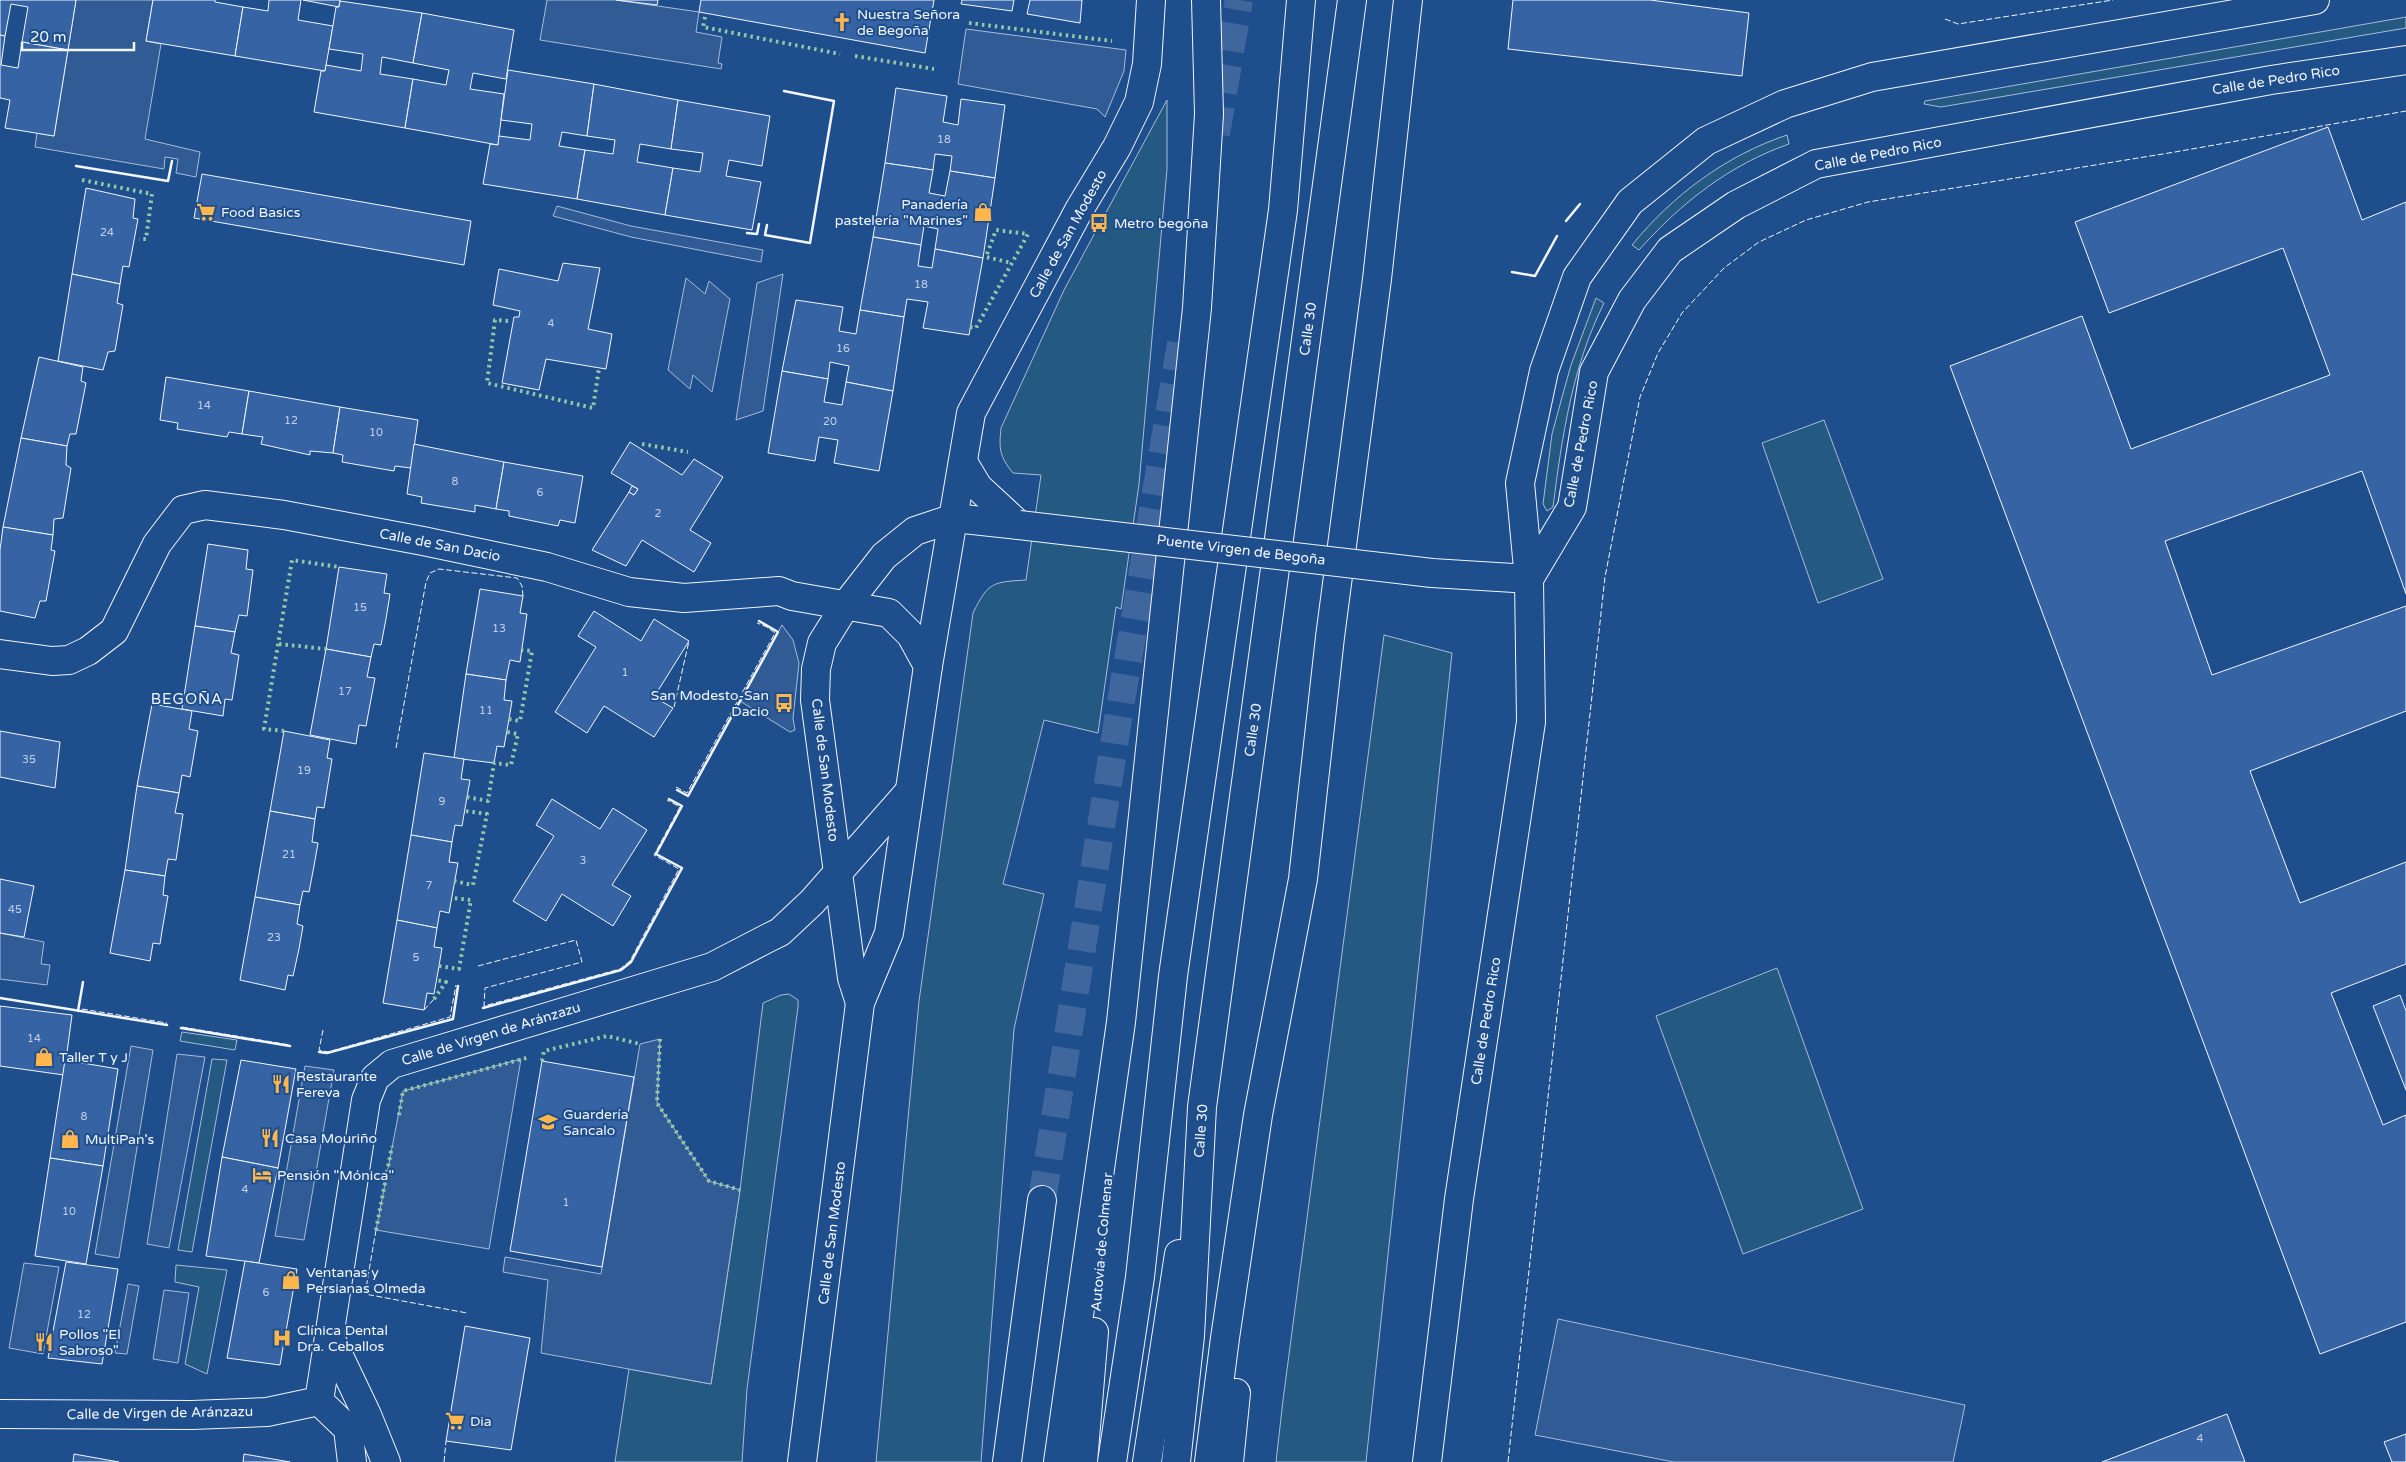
<svg xmlns="http://www.w3.org/2000/svg" width="2406" height="1462" font-family="'Varela Round',sans-serif">
	<style>
		.green { fill: #245a82; stroke: #a8bbd7 }
		.parking { fill: #305b95; stroke: #a8bbd7 }
		.building { fill: #3563a3; stroke: #f2f6ff }
		.lines { fill: none; stroke-linecap: round; stroke-linejoin: round }
		.highway-tunnel { stroke: #3f679d; stroke-width: 28; stroke-dasharray: 28 14; stroke-linecap: butt }
		.minor-casing { stroke: #f2f6ff; stroke-width: 30 }
		.highway-casing { stroke: #f2f6ff; stroke-width: 30 }
		.minor { stroke: #1f4e8c; stroke-width: 28 }
		.highway { stroke: #1f4e8c; stroke-width: 28 }
		.minor-bridge-casing { stroke: #f2f6ff; stroke-width: 30; stroke-linecap: butt }
		.minor-bridge { stroke: #1f4e8c; stroke-width: 28 }
		.hedge { stroke: #97c8a6; stroke-width: 4; stroke-dasharray: 2.5 4; stroke-linecap: butt }
		.fence { stroke: #f2f6ff; stroke-width: 1; stroke-dasharray: 6 2.5; stroke-linecap: butt }
		.wall { stroke: #f2f6ff; stroke-width: 2.5 }
		.labels { text-anchor: middle; dominant-baseline: central; stroke-width: 4; stroke-linejoin: round; paint-order: stroke }
		.number-label { font-size: 11px; fill: #c3d1e8 }
		.poi-label { font-size: 14px; fill: #f2f6ff; stroke: #1f4e8c; text-anchor: start }
		.street-label { font-size: 14px; fill: #f2f6ff; stroke: #1f4e8c }
		.neighbourhood-label { font-size: 15px; letter-spacing: 1px; fill: #f2f6ff; stroke: #1f4e8c }
	</style>
	<rect width="100%" height="100%" fill="#1f4e8c"/>
	<g class="green">
		<path d="M2406,17V28L1941,107L1924,104L1925,101Z"/>
		<path d="M1167,100V169L1139,484L1121,609L1116,607L1098,733L1044,720L1003,884L1044,894L1014,1029L981,1462H876L919,1001L973,613C988,582 993,582 1026,580L1041,475L1013,473C999,456 999,448 1001,428L1064,290Z"/>
		<path d="M1787,135L1789,144C1729,165 1681,203 1639,250L1632,245C1673,195 1725,156 1787,135Z"/>
		<path d="M1596,298L1604,303C1572,367 1562,437 1553,507L1547,511L1543,504L1552,434L1564,390L1571,365Z"/>
		<path d="M1824,420L1883,579L1818,603L1762,443Z"/>
		<path d="M1384,635L1452,653L1366,1462H1276L1283,1400Z"/>
		<path d="M1777,968L1863,1209L1743,1254L1656,1016Z"/>
		<path d="M789,994L798,1000V1007L747,1389L742,1462H615L629,1369L711,1384L740,1190L763,1003L781,995Z"/>
		<path d="M182,1032L237,1040L235,1050L180,1041Z"/>
		<path d="M212,1059L227,1060L192,1252L178,1250Z"/>
		<path d="M176,1265L227,1270L207,1374L185,1364L199,1287L175,1282Z"/>
	</g>
	<g class="parking">
		<path d="M76,0H153L146,41L161,44L145,139L200,152L196,177L176,173L178,159L165,157L164,169L35,147L37,133L54,136Z"/>
		<path d="M547,0H616L699,12L696,32L722,37L718,63L722,64L721,69L540,40Z"/>
		<path d="M966,29L1126,50L1124,71L1105,117L1097,109L958,84Z"/>
		<path d="M557,206L631,226L763,250L761,262L631,237L553,216Z"/>
		<path d="M783,274L763,411L736,420L757,283Z"/>
		<path d="M686,278L705,294L709,281L730,299L712,392L693,375L690,389L668,370Z"/>
		<path d="M782,625L793,640L799,663L793,718L795,730L790,732L740,701Z"/>
		<path d="M0,933L44,942L41,964L50,965L47,985L0,979Z"/>
		<path d="M660,1039L657,1103L709,1181L740,1190L711,1384L541,1353L548,1280L503,1272L505,1257L601,1274L640,1044Z"/>
		<path d="M131,1046L153,1050L119,1258L95,1254Z"/>
		<path d="M177,1054L205,1057L169,1248L147,1244Z"/>
		<path d="M521,1059L489,1249L376,1230L403,1091Z"/>
		<path d="M305,1066L334,1070L304,1240L275,1236Z"/>
		<path d="M24,1263L59,1267L43,1354L9,1348Z"/>
		<path d="M128,1284L139,1286L127,1354L115,1353Z"/>
		<path d="M164,1290L189,1293L178,1363L153,1359Z"/>
		<path d="M1558,1319L1965,1405L1953,1462H1674L1535,1435Z"/>
	</g>
	<g class="building">
		<path d="M0,0H76L68,50L22,42L28,7L11,4L5,36L0,35Z"/>
		<path d="M153,0H215V2L243,7L235,56L146,41Z"/>
		<path d="M269,0H301L298,20L333,26L325,71L235,56L243,7L268,11Z"/>
		<path d="M303,0H340L339,7Z"/>
		<path d="M616,0H658L657,5Z"/>
		<path d="M701,0H934L925,53L699,12Z"/>
		<path d="M962,0H1014L1012,11L961,4Z"/>
		<path d="M1030,0H1082L1080,23L1027,14Z"/>
		<path d="M1513,0H1650L1749,13L1742,76L1508,49Z"/>
		<path d="M340,1L422,13L413,63L382,57L380,74L413,79L405,128L314,112L321,71H325L326,65L361,71L363,54L329,49L336,7H339Z"/>
		<path d="M422,13L514,30L506,79L473,73L470,89L504,94L498,145L405,128L413,79L446,85L449,70L413,63Z"/>
		<path d="M0,35L5,36L1,65L18,68L22,42L68,50L54,136L5,128L10,100L0,98Z"/>
		<path d="M508,70L594,84L587,136L562,132L559,146L585,150L577,199L483,184L490,144L498,145L499,136L530,140L532,124L501,120Z"/>
		<path d="M594,84L678,100L671,149L640,144L637,162L673,168L665,215L577,199L585,150L613,154L615,140L587,136Z"/>
		<path d="M896,88L947,96L943,122L958,125L961,99L1005,105L995,178L950,171L952,156L935,154L933,170L885,163Z"/>
		<path d="M678,100L770,116L762,166L729,160L726,176L761,182L752,230L665,215L673,168L700,172L703,153L671,149Z"/>
		<path d="M2328,127L2362,220L2406,202V594L2362,471L2165,541L2212,675L2406,606V711L2250,771L2300,903L2406,862V964L2331,993L2383,1125L2406,1115V1322L2320,1354L1950,366L2082,316L2131,449L2330,375L2283,248L2109,313L2075,222Z"/>
		<path d="M885,163L933,170L929,193L945,196L950,171L995,178L983,258L935,249L938,229L924,226L921,245L873,237Z"/>
		<path d="M202,174L471,221L464,265L194,218Z"/>
		<path d="M86,188L135,199L133,218L138,219L129,267L123,266L120,284L72,274Z"/>
		<path d="M873,237L921,245L918,266L932,268L935,249L983,258L969,335L923,328L928,302L907,299L904,317L860,310Z"/>
		<path d="M563,263L600,268L588,329L612,334L606,369L546,359L539,390L502,383L514,317H519L520,311L493,305L499,269L558,281Z"/>
		<path d="M72,274L120,284L117,303L123,305L115,351L108,352L103,370L58,361Z"/>
		<path d="M796,300L843,307L839,331L856,334L860,310L904,317L893,391L846,382L849,366L830,362L828,379L782,371Z"/>
		<path d="M39,357L83,367L81,381L86,383L76,434H70L67,446L21,438Z"/>
		<path d="M782,371L828,379L824,402L842,405L846,382L893,391L879,471L834,463L838,440L819,437L815,461L768,453Z"/>
		<path d="M166,377L249,391L242,434L229,432L227,437L177,429L178,423L160,420Z"/>
		<path d="M249,391L340,407L333,453L310,451V455L261,444L263,437L242,434Z"/>
		<path d="M340,407L418,420L411,468L395,466L394,471L342,462L343,455L333,453Z"/>
		<path d="M21,438L67,446L66,465L71,468L63,518L54,519L53,535L3,527Z"/>
		<path d="M630,442L682,475L694,459L723,477L690,530L711,543L694,572L642,540L626,566L592,550L629,492L634,495L638,489L611,473Z"/>
		<path d="M414,444L504,462L496,509L475,505V512L421,503L422,497L407,494Z"/>
		<path d="M504,462L583,476L575,523L560,520L558,526L509,516V511L496,509Z"/>
		<path d="M632,486L638,489L634,495L629,492Z"/>
		<path d="M3,527L53,535L51,550L55,551L46,601H40L35,618L0,611V550Z"/>
		<path d="M208,544L248,550L246,569L253,570L247,616L239,615L235,632L195,626Z"/>
		<path d="M339,567L387,574L384,593L390,594L386,619L381,645L374,644L371,657L326,649Z"/>
		<path d="M480,589L523,596L520,613L527,614L520,662L510,660L506,680L466,674Z"/>
		<path d="M594,611L641,641L654,619L689,641L654,697L673,708L654,737L604,706L587,733L555,712L596,647L578,636Z"/>
		<path d="M195,626L235,632L231,653L239,655L232,700L225,699L223,716L182,709Z"/>
		<path d="M326,649L371,657L367,677L375,678L366,726L359,725L356,744L310,735Z"/>
		<path d="M466,674L506,680L504,700L512,701L509,719L504,747L497,746L494,763L454,758Z"/>
		<path d="M152,704L192,711L189,729L198,731L190,777L182,775L179,793L137,786Z"/>
		<path d="M0,731L60,742L55,788L0,777Z"/>
		<path d="M284,731L330,740L327,758L332,759L324,808L317,807L315,819L270,811Z"/>
		<path d="M424,753L464,759L461,779L470,780L462,826L455,825L452,842L411,835Z"/>
		<path d="M137,786L179,793L175,813L183,814L176,860L168,859L165,876L125,870Z"/>
		<path d="M552,799L600,829L613,808L647,830L612,885L631,896L613,926L562,894L546,921L513,901L554,836L536,825Z"/>
		<path d="M270,811L315,819L312,842L318,843L314,866L309,892L303,891L300,905L255,897Z"/>
		<path d="M411,835L452,842L449,862L458,863L449,913L440,911L437,928L397,920Z"/>
		<path d="M125,870L165,876L163,895L168,896L162,931L160,944L153,943L150,961L110,953Z"/>
		<path d="M0,879L34,886L24,937L0,933Z"/>
		<path d="M255,897L300,905L297,924L303,926L299,949L293,976L288,975L285,990L240,980Z"/>
		<path d="M397,920L437,928L434,947L442,948L439,966L434,994L427,993L424,1010L383,1003Z"/>
		<path d="M2400,995L2406,1011V1090L2373,1006Z"/>
		<path d="M0,1006L72,1015L64,1075L0,1066Z"/>
		<path d="M65,1060L118,1069L103,1166L50,1158Z"/>
		<path d="M241,1060L296,1069L278,1168L222,1157Z"/>
		<path d="M542,1061L634,1077L602,1267L510,1251Z"/>
		<path d="M222,1157L278,1168L259,1263L206,1256Z"/>
		<path d="M50,1158L103,1166L86,1264L35,1256Z"/>
		<path d="M245,1261L297,1269L280,1365L227,1358Z"/>
		<path d="M66,1262L118,1269L102,1364L48,1358Z"/>
		<path d="M465,1326L530,1338L511,1450L446,1441Z"/>
		<path d="M2227,1414L2245,1462H2102Z"/>
		<path d="M2406,1434V1462H2392L2384,1442Z"/>
		<path d="M74,1454L119,1462H73Z"/>
		<path d="M244,1454L290,1462H243Z"/>
	</g>
	<g class="lines">
		<g class="highway-tunnel">
			<path d="M1216,134L1239,0"/>
			<path d="M1042,1200L1120,707L1183,332"/>
		</g>
		<g class="minor-casing">
			<g id="minor">
				<path d="M963,462L978,487L1019,525"/>
				<path d="M1432,573L1529,579"/>
				<path d="M1529,579L1572,507L1594,372L1632,300L1670,250L1736,205L1816,164L2271,80L2406,60"/>
				<path d="M0,654L52,661L69,660L88,651L114,631L157,544L183,510L205,505L284,515L423,541L547,567L629,592L684,598L779,591L792,596L889,613L911,635L928,666"/>
				<path d="M860,1003L852,978L815,700L816,669L822,643L845,606L884,556L915,531L954,518L1019,525"/>
				<path d="M329,1335L367,1415L386,1462"/>
				<path d="M319,1401L348,1429L352,1462"/>
				<path d="M0,1414L192,1415L267,1412L319,1401L366,1100L375,1078L392,1064L712,967L766,939L780,932L812,902L908,793"/>
				<path d="M802,1462L860,1003L889,933L928,666L971,413L1079,210L1117,147L1139,102L1147,64L1151,0"/>
				<path d="M1427,1462L1459,1199L1531,722L1529,579L1520,483L1544,371L1577,277L1630,202L1706,141L1785,104L1872,77L2315,0"/>
			</g>
		</g>
		<g class="highway-casing">
			<g id="highway">
				<path d="M1007,1462L1042,1200"/>
				<path d="M1058,1462L1121,1022L1197,308L1209,114L1206,0"/>
				<path d="M1083,1462L1094,1332"/>
				<path d="M1112,1462L1140,1277L1173,976L1283,210L1301,0"/>
				<path d="M1147,1462L1179,1254"/>
				<path d="M1176,1462L1190,1336L1202,1107L1352,0"/>
				<path d="M1209,1462L1225,1338L1258,1115L1303,879L1330,637L1377,279L1408,0"/>
				<path d="M1229,1462L1236,1393"/>
			</g>
		</g>
		<use href="#minor" class="minor"/>
		<use href="#highway" class="highway"/>
		<g class="minor-bridge-casing">
			<path id="minor-bridge" d="M1019,525L1432,573"/>
		</g>
		<use href="#minor-bridge" class="minor-bridge"/>
		<g class="hedge">
			<path d="M705,17L703,27L840,54"/>
			<path d="M969,23L1112,41"/>
			<path d="M855,56L934,69"/>
			<path d="M82,180L152,194L146,239H139"/>
			<path d="M508,321L495,320L487,383L593,408L599,368"/>
			<path d="M970,327L976,328L1028,234L996,230L986,257L1012,263"/>
			<path d="M642,444L688,452"/>
			<path d="M279,644L326,649"/>
			<path d="M509,719L520,721L532,651L522,650"/>
			<path d="M284,731L264,729L292,560L339,567"/>
			<path d="M467,797L488,801L494,763L511,765L518,734L507,732"/>
			<path d="M454,881L473,885L487,814L465,811"/>
			<path d="M439,966L459,969L471,900L452,898"/>
			<path d="M434,999L446,982L436,980"/>
			<path d="M660,1039L657,1103L709,1181L740,1190"/>
			<path d="M542,1061L544,1051L607,1036L640,1044"/>
			<path d="M399,1115L403,1091L530,1057"/>
			<path d="M376,1230L392,1146"/>
		</g>
		<g class="fence">
			<path d="M1945,19L1958,24L2113,0"/>
			<path d="M674,707L689,641"/>
			<path d="M396,748L426,582L430,573L439,569L517,578L522,586L523,596"/>
			<path d="M676,787L687,793L775,633L767,627L757,623"/>
			<path d="M478,966L576,940L582,962L485,988L484,1006L620,969L630,961L679,869L654,855L680,807L667,800"/>
			<path d="M82,1009L167,1023"/>
			<path d="M424,1010L434,999"/>
			<path d="M182,1027L290,1045"/>
			<path d="M323,1030L319,1050L328,1052L450,1017L456,985"/>
			<path d="M376,1230L365,1294L467,1313"/>
			<path d="M444,1462L446,1441"/>
			<path d="M1508,1462L1605,577L1640,397L1658,353L1682,313L1724,268L1759,242L1806,220L1868,202L2175,152L2406,111"/>
		</g>
		<g class="wall">
			<path d="M76,166L168,181L172,161"/>
			<path d="M1566,221L1580,204"/>
			<path d="M767,225L765,235L810,243L834,101L784,91"/>
			<path d="M747,233L757,234L759,224"/>
			<path d="M1512,272L1535,276L1557,236"/>
			<path d="M677,790L688,796L778,632L759,621"/>
			<path d="M0,998L167,1025"/>
			<path d="M483,1008L621,970L631,962L682,868L656,854L682,806L669,799"/>
			<path d="M78,1011L83,982"/>
			<path d="M181,1028L290,1046"/>
			<path d="M319,1052L327,1053L453,1019L458,986"/>
		</g>
	</g>
	<defs>
		<g id="church-bare" transform="scale(1.5)"><path d="M-1.2-6h2.4v3.5h3.3v2.4h-3.3V6h-2.4V-.1h-3.3v-2.4h3.3Z" fill="#ffb74d" stroke="#1f4e8c" stroke-width="2.5" paint-order="stroke"/></g>
		<g id="supermarket-bare" transform="scale(1.5)"><path d="M-6-5.5h2.5l.6 2H6L4.5 2H-2.5L-4.4-4H-6ZM-1.5 3.2a1.3 1.3 0 1 0 .1 0ZM3 3.2a1.3 1.3 0 1 0 .1 0Z" fill="#ffb74d" stroke="#1f4e8c" stroke-width="2.5" paint-order="stroke"/></g>
		<g id="shop-bare" transform="scale(1.5)"><path d="M-5-2.5h2.3a2.7 3.5 0 0 1 5.4 0H5L5.5 6h-11ZM-1.5-2.5h3a1.5 2.3 0 0 0-3 0Z" fill="#ffb74d" stroke="#1f4e8c" stroke-width="2.5" paint-order="stroke"/></g>
		<g id="bus-bare" transform="scale(1.5)"><path d="M-5-6H5V4H4V6H2V4H-2V6H-4V4H-5ZM-3.5-4V0h7V-4ZM-3.5 1.2v1.5H-2V1.2ZM2 1.2v1.5H3.5V1.2Z" fill="#ffb74d" stroke="#1f4e8c" stroke-width="2.5" paint-order="stroke"/></g>
		<g id="restaurant-bare" transform="scale(1.5)"><path d="M-5-6h1v4h1v-4h1v4h1v-4h1v5L-1.5 .5V6h-2V.5L-5-1ZM5-6V6H3V1.5H1.5Q1.5-4 5-6Z" fill="#ffb74d" stroke="#1f4e8c" stroke-width="2.5" paint-order="stroke"/></g>
		<g id="school-bare" transform="scale(1.5)"><path d="M0-5L7-2L0 1L-7-2ZM-4 1L0 2.5L4 1V4Q0 6-4 4Z" fill="#ffb74d" stroke="#1f4e8c" stroke-width="2.5" paint-order="stroke"/></g>
		<g id="hotel-bare" transform="scale(1.5)"><path d="M-6-4.5h1.5V1H6V5H4.5V3h-9V5H-6ZM-4 0a1.8 1.8 0 1 1 3.6 0ZM.5 0V-2.5h3Q6-2.5 6 0Z" fill="#ffb74d" stroke="#1f4e8c" stroke-width="2.5" paint-order="stroke"/></g>
		<g id="hospital-bare" transform="scale(1.5)"><path d="M-5-5h3v3.5h4V-5h3V5h-3V1.5h-4V5h-3Z" fill="#ffb74d" stroke="#1f4e8c" stroke-width="2.5" paint-order="stroke"/></g>
	</defs>
	<g fill-rule="evenodd">
		<use href="#church-bare" x="842" y="22"/>
		<use href="#supermarket-bare" x="206" y="212"/>
		<use href="#shop-bare" x="983" y="212"/>
		<use href="#bus-bare" x="1099" y="223"/>
		<use href="#bus-bare" x="784" y="703"/>
		<use href="#shop-bare" x="44" y="1057"/>
		<use href="#restaurant-bare" x="281" y="1084"/>
		<use href="#school-bare" x="548" y="1122"/>
		<use href="#restaurant-bare" x="270" y="1138"/>
		<use href="#shop-bare" x="70" y="1139"/>
		<use href="#hotel-bare" x="262" y="1175"/>
		<use href="#shop-bare" x="291" y="1280"/>
		<use href="#hospital-bare" x="282" y="1338"/>
		<use href="#restaurant-bare" x="44" y="1342"/>
		<use href="#supermarket-bare" x="455" y="1421"/>
	</g>
	<g class="labels">
		<g class="number-label">
			<text x="944" y="139">18</text>
			<text x="107" y="232">24</text>
			<text x="921" y="284">18</text>
			<text x="551" y="323">4</text>
			<text x="843" y="348">16</text>
			<text x="204" y="405">14</text>
			<text x="291" y="420">12</text>
			<text x="830" y="421">20</text>
			<text x="376" y="432">10</text>
			<text x="455" y="481">8</text>
			<text x="540" y="492">6</text>
			<text x="658" y="513">2</text>
			<text x="360" y="607">15</text>
			<text x="499" y="628">13</text>
			<text x="625" y="672">1</text>
			<text x="345" y="691">17</text>
			<text x="486" y="710">11</text>
			<text x="29" y="759">35</text>
			<text x="304" y="770">19</text>
			<text x="442" y="801">9</text>
			<text x="289" y="854">21</text>
			<text x="583" y="860">3</text>
			<text x="429" y="885">7</text>
			<text x="15" y="909">45</text>
			<text x="274" y="937">23</text>
			<text x="416" y="957">5</text>
			<text x="34" y="1038">14</text>
			<text x="84" y="1116">8</text>
			<text x="245" y="1189">4</text>
			<text x="566" y="1202">1</text>
			<text x="69" y="1211">10</text>
			<text x="266" y="1292">6</text>
			<text x="84" y="1314">12</text>
			<text x="2200" y="1438">4</text>
		</g>
		<g class="poi-label">
			<text x="857" y="14">Nuestra Señora<tspan x="857" dy="16">de Begoña</tspan></text>
			<text x="968" y="204" text-anchor="end">Panadería<tspan x="968" dy="16">pastelería "Marines"</tspan></text>
			<text x="221" y="212">Food Basics</text>
			<text x="1114" y="223">Metro begoña</text>
			<text x="769" y="695" text-anchor="end">San Modesto-San<tspan x="769" dy="16">Dacio</tspan></text>
			<text x="59" y="1057">Taller T y J</text>
			<text x="296" y="1076">Restaurante<tspan x="296" dy="16">Fereva</tspan></text>
			<text x="563" y="1114">Guardería<tspan x="563" dy="16">Sancalo</tspan></text>
			<text x="285" y="1138">Casa Mouriño</text>
			<text x="85" y="1139">MultiPan's</text>
			<text x="277" y="1175">Pensión "Mónica"</text>
			<text x="306" y="1272">Ventanas y<tspan x="306" dy="16">Persianas Olmeda</tspan></text>
			<text x="297" y="1330">Clínica Dental<tspan x="297" dy="16">Dra. Ceballos</tspan></text>
			<text x="59" y="1334">Pollos "El<tspan x="59" dy="16">Sabroso"</tspan></text>
			<text x="470" y="1421">Dia</text>
		</g>
		<g class="street-label">
			<text transform="translate(2276 80) rotate(-9)">Calle de Pedro Rico</text>
			<text transform="translate(1878 154) rotate(-11)">Calle de Pedro Rico</text>
			<text transform="translate(1068 234) rotate(-61)">Calle de San Modesto</text>
			<text transform="translate(1308 329) rotate(-82)">Calle 30</text>
			<text transform="translate(1581 444) rotate(-79)">Calle de Pedro Rico</text>
			<text transform="translate(440 545) rotate(11)">Calle de San Dacio</text>
			<text transform="translate(1241 550) rotate(7)">Puente Virgen de Begoña</text>
			<text transform="translate(1253 730) rotate(-82)">Calle 30</text>
			<text transform="translate(825 770) rotate(83)">Calle de San Modesto</text>
			<text transform="translate(1486 1021) rotate(-81)">Calle de Pedro Rico</text>
			<text transform="translate(491 1034) rotate(-17)">Calle de Virgen de Aránzazu</text>
			<text transform="translate(1201 1131) rotate(-86)">Calle 30</text>
			<text transform="translate(832 1233) rotate(-83)">Calle de San Modesto</text>
			<text transform="translate(1102 1242) rotate(-85)">Autovía de Colmenar</text>
			<text transform="translate(160 1413) rotate(-1)">Calle de Virgen de Aránzazu</text>
		</g>
		<g class="neighbourhood-label">
			<text x="187" y="699">BEGOÑA</text>
		</g>
	</g>
	<path d="M22 42v8h112v-8" fill="none" stroke="#f2f6ff" stroke-width="2.5"/>
	<text x="30" y="42" font-size="15" fill="#f2f6ff" stroke="#1f4e8c" stroke-width="4" paint-order="stroke">20 m</text>
</svg>
